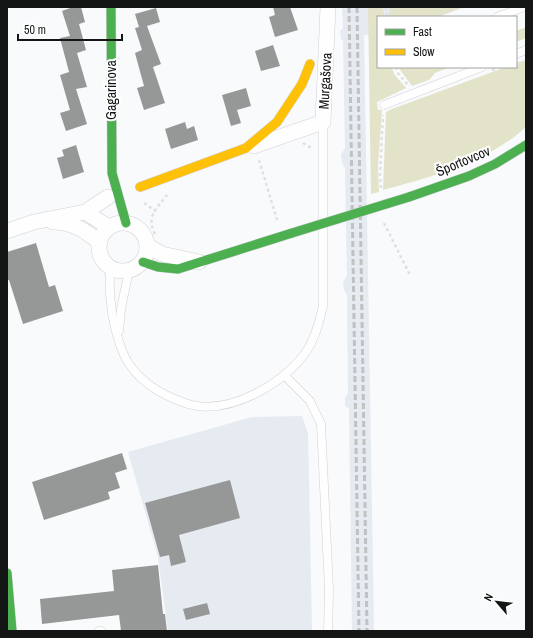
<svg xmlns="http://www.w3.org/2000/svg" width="533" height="638" font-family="'Archivo Narrow',sans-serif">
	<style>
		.built { fill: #e5ebf1 }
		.green { fill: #e3e3c9 }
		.building { fill: #969898 }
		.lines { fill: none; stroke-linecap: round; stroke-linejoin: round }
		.lane-casing { stroke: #d0d1d3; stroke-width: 9 }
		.street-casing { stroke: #d0d1d3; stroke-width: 16 }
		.fast-casing { stroke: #d0d1d3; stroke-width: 10 }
		.slow-casing { stroke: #d0d1d3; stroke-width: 10 }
		.path { stroke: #e0e0e1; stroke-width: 2.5; stroke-dasharray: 3 3; stroke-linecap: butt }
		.lane { stroke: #fefeff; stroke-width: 8 }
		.street { stroke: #fefeff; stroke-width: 15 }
		.fast { stroke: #4caf50; stroke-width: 9 }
		.slow { stroke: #ffc107; stroke-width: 9 }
		.rail { stroke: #c0c1c1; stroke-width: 3; stroke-dasharray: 6 3; stroke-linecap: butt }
		.fast-bridge-casing { stroke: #d0d1d3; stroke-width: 10; stroke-linecap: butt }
		.fast-bridge { stroke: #4caf50; stroke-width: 9 }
		.labels { text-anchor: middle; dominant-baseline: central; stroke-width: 4; stroke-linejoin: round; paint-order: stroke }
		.street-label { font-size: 14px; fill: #141616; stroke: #fff }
	</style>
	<rect width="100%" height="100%" fill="#f8fafc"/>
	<g class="built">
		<path d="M342,7H405L406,17H378V34L364,35L374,631H352L349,408L345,406V397L348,394L347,295L344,290L343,282L347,276L345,168L342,163L341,155L345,148L343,41L341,39L340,31L343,28Z"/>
		<path d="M302,416L308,433L312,631H168L158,557L128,452L252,417Z"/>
	</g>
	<g class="green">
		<path d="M368,7H383L384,17H378V67H392L394,74L406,88L377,102L378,110H382L378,166L379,192L371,194Z"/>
		<path d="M389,7H464L438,17H390Z"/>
		<path d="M526,27V38L516,42V31Z"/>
		<path d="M526,60V127C486,163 434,176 383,190L386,112L392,109L506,67H516V63Z"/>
		<path d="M398,67H418L419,68L422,67H450L435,73L429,80L412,86Z"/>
	</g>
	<g class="building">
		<path d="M73,7H81L85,22L79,24L86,50L77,53L87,87L76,89L87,124L66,131L60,113L70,110L60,75L69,72L60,38L70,36L62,11Z"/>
		<path d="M273,7H290L298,30L275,37L269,17L275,15Z"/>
		<path d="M156,8L160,22L147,26L161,64L153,67L165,103L144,110L137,88L144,86L135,53L142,50L135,28L139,27L135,14Z"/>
		<path d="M273,45L280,66L261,71L255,51Z"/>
		<path d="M246,88L251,106L237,110L241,123L231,126L222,95Z"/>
		<path d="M185,122L187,129L194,126L198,140L171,149L165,129Z"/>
		<path d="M76,145L84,172L63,179L57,158L64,156L62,150Z"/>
		<path d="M36,243L49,287L55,285L63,311L23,324L9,280H7V252Z"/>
		<path d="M122,453L127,469L115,473L120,488L108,492L110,499L44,520L32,482Z"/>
		<path d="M230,480L240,518L179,535L186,562L171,566L169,555L160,557L145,503Z"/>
		<path d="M158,565L163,614H165L167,631H121L119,615L42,624L40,599L114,591L112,570Z"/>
		<path d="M207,603L210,614L186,620L183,609Z"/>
	</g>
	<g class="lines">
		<g class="lane-casing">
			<g id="lane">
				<path d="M497,17L524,7"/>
				<path d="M516,54L526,50"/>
				<path d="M384,105L482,67"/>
				<path d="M110,267C110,279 109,291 111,303C112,320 120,351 129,364C137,376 148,385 160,392C172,398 184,404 197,406C234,411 280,385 303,356C314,342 319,324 323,306V122"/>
				<path d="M119,331L121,309L129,270"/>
				<path d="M285,376L310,401L321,424L329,589L328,631"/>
				<path d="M99,631H101"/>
			</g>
		</g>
		<g class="street-casing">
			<g id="street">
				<path d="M254,146L323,122L328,7"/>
				<path d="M85,212L109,227"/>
				<path d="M53,222C73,222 86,231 100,243"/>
				<circle cx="123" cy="247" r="24"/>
				<path d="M7,231L34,222L85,212L108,197"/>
				<path d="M148,246L162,254L199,262"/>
			</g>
		</g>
		<g class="fast-casing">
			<g id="fast">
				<path d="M111,7L112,173L126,223"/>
				<path d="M409,197L469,176L495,164L526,145"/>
				<path d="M143,262L158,267L178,269L292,233"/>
				<path d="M7,573L12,631"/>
			</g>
		</g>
		<g class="slow-casing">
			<path id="slow" d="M140,187L246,148L277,122L302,84L310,64"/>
		</g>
		<g class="path">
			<path d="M386,7L387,17"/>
			<path d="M396,67L397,72L408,85"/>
			<path d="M492,70L501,67"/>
			<path d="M303,143L313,149"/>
			<path d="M259,160L277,220"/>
			<path d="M381,188L380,174L383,115"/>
			<path d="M144,203L155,211"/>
			<path d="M384,223L410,275"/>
			<path d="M155,234C146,217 156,209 167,195"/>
		</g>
		<use href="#lane" class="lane"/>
		<use href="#street" class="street"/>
		<use href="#fast" class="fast"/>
		<use href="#slow" class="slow"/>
		<g class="rail">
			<path d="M349,7L359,631"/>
			<path d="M357,7L367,631"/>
		</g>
		<g class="fast-bridge-casing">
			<path id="fast-bridge" d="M292,233L409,197"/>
		</g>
		<use href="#fast-bridge" class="fast-bridge"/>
	</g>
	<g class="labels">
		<g class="street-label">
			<text transform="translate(325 81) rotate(-87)">Murgašova</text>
			<text transform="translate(111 90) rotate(-90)">Gagarinova</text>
			<text transform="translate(463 161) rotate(-23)">Športovcov</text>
		</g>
	</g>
	<rect width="533" height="638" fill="none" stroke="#141616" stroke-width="16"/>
	<rect x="377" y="16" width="140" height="52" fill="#ffffff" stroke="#a1a2a2"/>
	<rect x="385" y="29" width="20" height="6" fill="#4caf50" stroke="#a1a2a2"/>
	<text x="413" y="36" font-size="12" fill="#141616">Fast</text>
	<rect x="385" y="49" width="20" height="6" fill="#ffc107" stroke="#a1a2a2"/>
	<text x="413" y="56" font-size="12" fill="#141616">Slow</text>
	<g transform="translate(497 602) rotate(298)" stroke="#ffffff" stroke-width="3" paint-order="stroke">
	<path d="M0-3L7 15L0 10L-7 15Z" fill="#141616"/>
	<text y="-6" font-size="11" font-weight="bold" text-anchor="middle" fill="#141616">N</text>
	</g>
	<path d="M18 34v6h104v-6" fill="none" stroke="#141616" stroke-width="2"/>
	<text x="24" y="34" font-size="12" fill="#141616" stroke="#ffffff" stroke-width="3" paint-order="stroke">50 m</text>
</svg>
